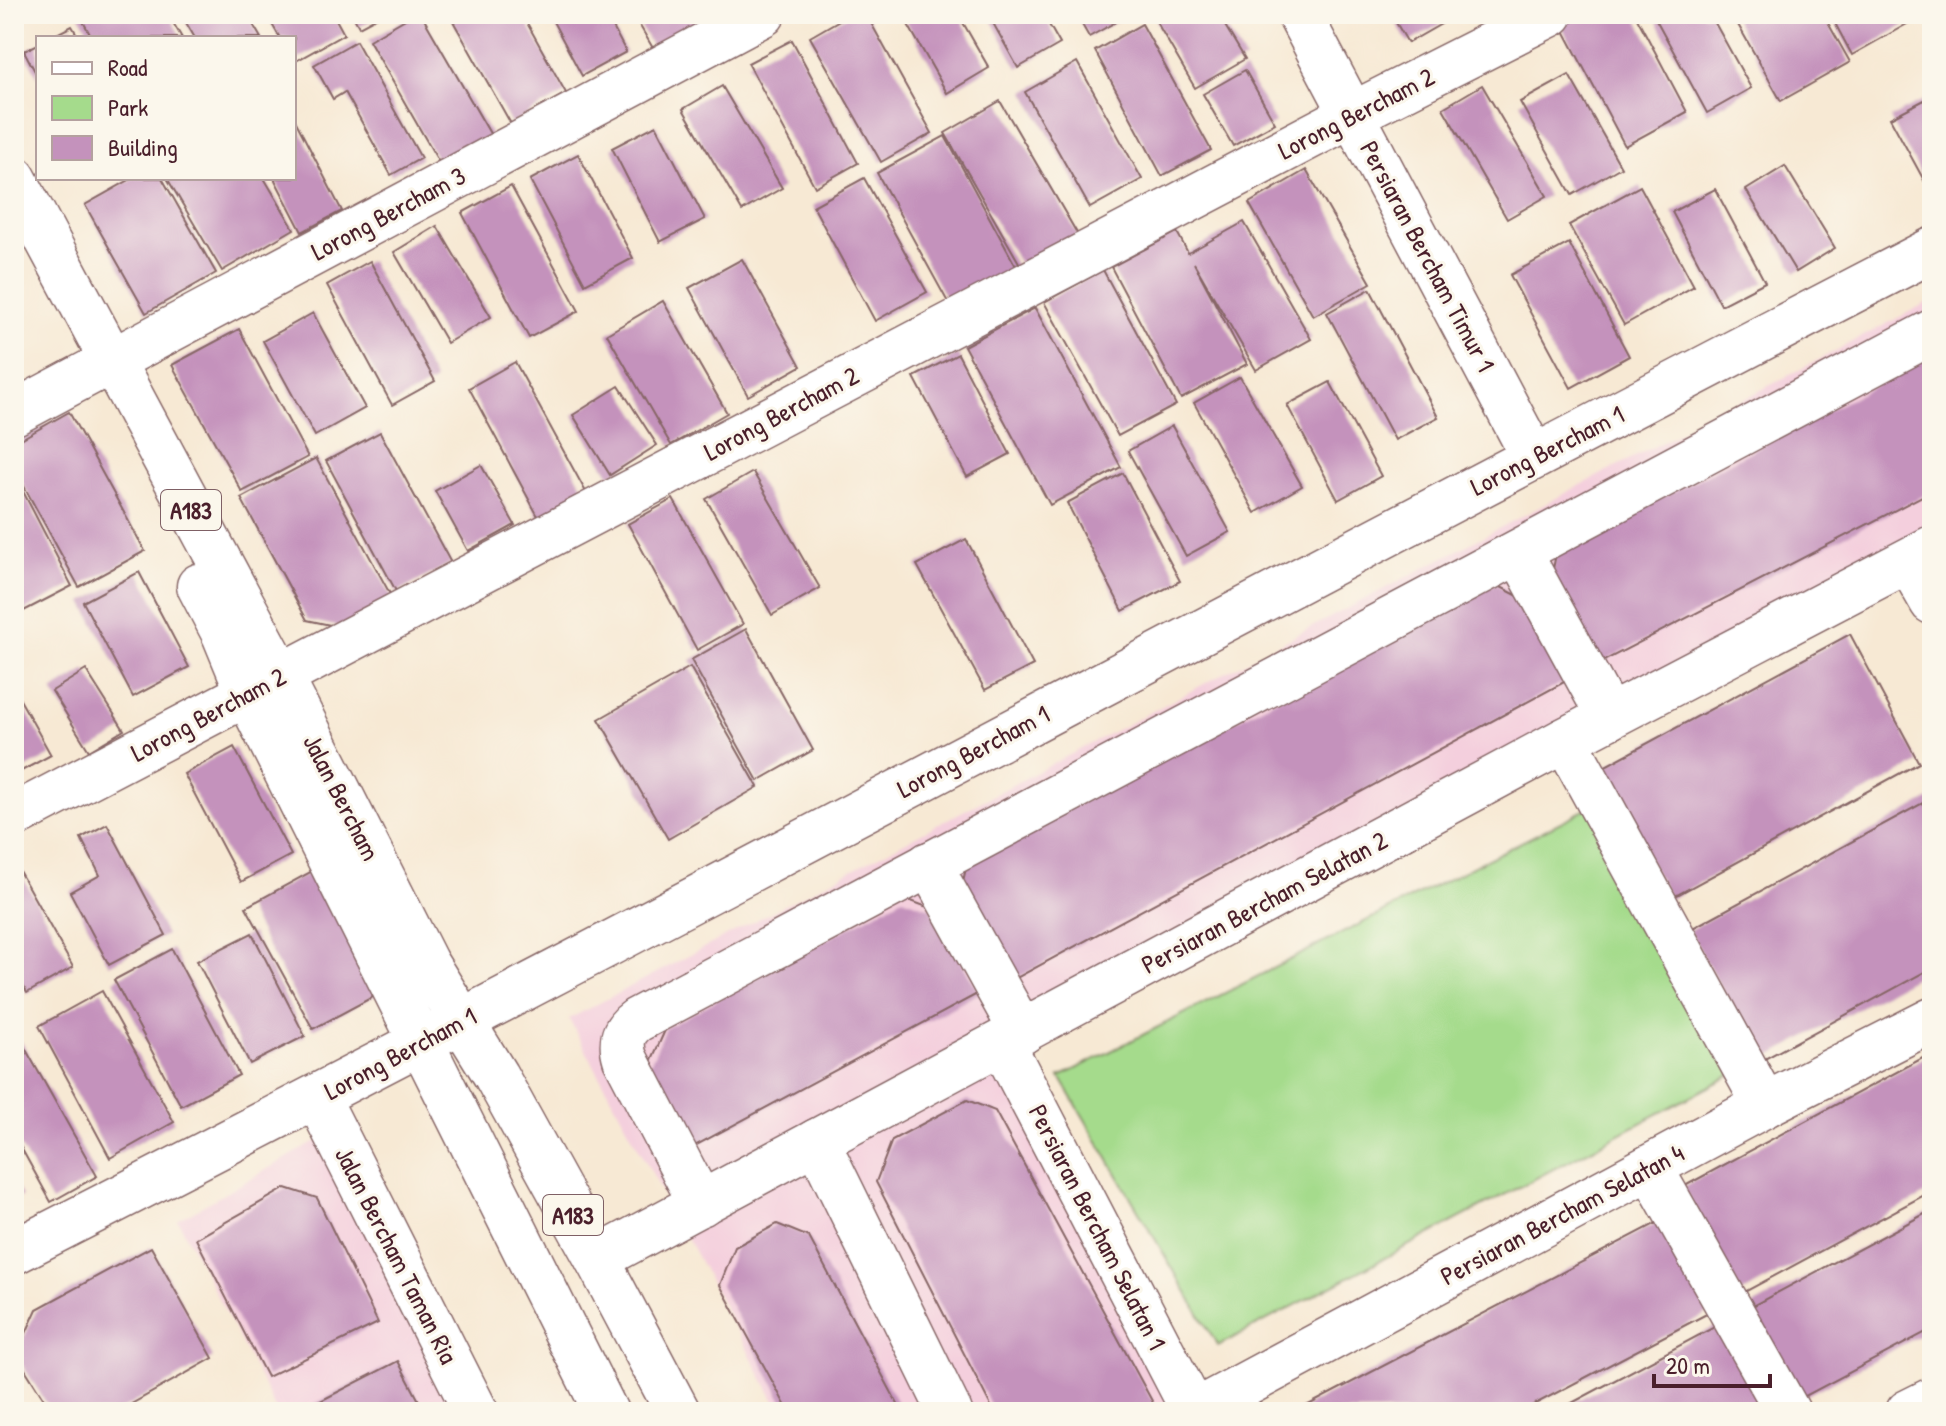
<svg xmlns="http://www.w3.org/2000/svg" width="1946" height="1426" font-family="'Patrick Hand',sans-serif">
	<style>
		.built { fill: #f4cfdd }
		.green { fill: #a5db8c; stroke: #787d5c; stroke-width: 2 }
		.building { fill: #c492bc }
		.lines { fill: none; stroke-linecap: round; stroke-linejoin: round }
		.minor-casing { stroke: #876666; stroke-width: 47 }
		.major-casing { stroke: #876666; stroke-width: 47 }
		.minor { stroke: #fff; stroke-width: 44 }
		.major { stroke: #fff; stroke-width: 44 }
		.labels { text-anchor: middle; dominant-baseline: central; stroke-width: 6; stroke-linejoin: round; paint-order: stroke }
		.shield { fill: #fbf7ec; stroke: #7f6065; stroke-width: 2 }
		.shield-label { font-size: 24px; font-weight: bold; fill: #4a1f2b }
		.street-label { font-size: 26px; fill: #4a1f2b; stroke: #fbf7ec }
	</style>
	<rect width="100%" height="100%" fill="#fbf7ec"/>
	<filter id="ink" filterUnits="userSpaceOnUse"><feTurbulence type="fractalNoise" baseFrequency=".0125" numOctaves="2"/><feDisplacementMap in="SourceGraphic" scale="16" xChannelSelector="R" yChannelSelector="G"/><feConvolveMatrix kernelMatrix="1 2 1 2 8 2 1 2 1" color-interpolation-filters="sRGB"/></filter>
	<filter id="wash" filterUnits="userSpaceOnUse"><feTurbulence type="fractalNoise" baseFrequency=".006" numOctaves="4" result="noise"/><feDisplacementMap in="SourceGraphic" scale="32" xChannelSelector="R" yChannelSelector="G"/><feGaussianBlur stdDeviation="1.8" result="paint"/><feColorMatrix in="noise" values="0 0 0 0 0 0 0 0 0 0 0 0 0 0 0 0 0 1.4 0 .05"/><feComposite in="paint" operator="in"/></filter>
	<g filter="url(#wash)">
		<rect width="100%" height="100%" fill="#f7e9d4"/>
		<g class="built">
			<path d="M1932,300V550L1009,1043L1201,1412H781L569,1019Z"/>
			<path d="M340,1128L492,1412H277L178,1220Z"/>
		</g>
		<path class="green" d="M1588,808L1735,1073L1218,1346L1060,1077Z"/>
		<g id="blocks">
			<g class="building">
				<path d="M79,14H168L182,38H92Z"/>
				<path d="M181,14H247L261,38H195Z"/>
				<path d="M266,14H333L344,34L294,62V38H280Z"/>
				<path d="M352,14H383L359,27Z"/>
				<path d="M414,14H421L492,137L441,166L369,40Z"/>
				<path d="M449,14H522L566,93L511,124Z"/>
				<path d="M549,14H606L626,52L582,76Z"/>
				<path d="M633,14H694L700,24L654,50Z"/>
				<path d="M850,14H866L932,133L881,162L810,37Z"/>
				<path d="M902,14H958L989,68L947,93Z"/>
				<path d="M988,14H1043L1060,44L1018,68Z"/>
				<path d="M1076,14H1130L1089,37Z"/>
				<path d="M1167,14H1218L1245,59L1195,88L1156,21Z"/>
				<path d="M1391,14H1454L1455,16L1408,43Z"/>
				<path d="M1581,14H1635L1687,112L1625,146L1561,25Z"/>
				<path d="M1653,14H1710L1751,88L1707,113Z"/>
				<path d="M1732,14H1823L1850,62L1781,101Z"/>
				<path d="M1830,14H1913L1916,19L1852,55Z"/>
				<path d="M1142,24L1211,150L1162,176L1095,51Z"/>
				<path d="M72,26L79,38H49Z"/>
				<path d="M792,40L858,163L815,187L748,63Z"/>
				<path d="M356,41L421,158L391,175L345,92L333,99L314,65Z"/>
				<path d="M38,44V77L24,51Z"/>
				<path d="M1077,62L1142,179L1090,208L1025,92Z"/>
				<path d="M1245,70L1275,123L1233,146L1203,94Z"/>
				<path d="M1569,75L1621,167L1572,195L1520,102Z"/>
				<path d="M1482,85L1547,196L1507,219L1443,108Z"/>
				<path d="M722,86L782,188L742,211L683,109Z"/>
				<path d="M1932,96V195L1890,118Z"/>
				<path d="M1000,101L1078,235L1022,268L945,133Z"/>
				<path d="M294,118L342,211L302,232L274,178H294Z"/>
				<path d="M656,125L705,219L660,242L612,148Z"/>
				<path d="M945,136L1018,270L950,306L877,173Z"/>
				<path d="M578,154L633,258L585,284L530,180Z"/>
				<path d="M1785,166L1835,248L1796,272L1746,190Z"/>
				<path d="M1306,170L1371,283L1313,316L1249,203Z"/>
				<path d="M133,178H162L216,273L146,313L85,205Z"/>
				<path d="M167,178H264L294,229L222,271Z"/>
				<path d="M864,178L927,292L875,321L813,206Z"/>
				<path d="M511,186L579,311L529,338L462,213Z"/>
				<path d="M1640,186L1694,286L1624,325L1569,225Z"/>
				<path d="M1715,189L1765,282L1721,305L1672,212Z"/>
				<path d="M1244,222L1311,339L1256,370L1194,263L1247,364L1181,399L1111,267L1177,232L1188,253Z"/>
				<path d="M437,226L491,317L447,343L394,252Z"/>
				<path d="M1569,243L1629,356L1571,388L1510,275Z"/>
				<path d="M742,259L801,366L748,396L689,288Z"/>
				<path d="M370,261L435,381L392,405L327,285Z"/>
				<path d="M1103,270L1176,405L1118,436L1044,302Z"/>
				<path d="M1370,289L1438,417L1395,440L1327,313Z"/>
				<path d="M663,301L727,413L671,445L607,334Z"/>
				<path d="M1035,308L1121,467L1050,505L964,346Z"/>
				<path d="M313,313L365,408L315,436L263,341Z"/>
				<path d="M239,329L308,457L242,492L172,365Z"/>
				<path d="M958,354L1010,454L967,477L914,377Z"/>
				<path d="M1932,356V491L1594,666L1549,589L1556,554Z"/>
				<path d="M515,362L587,494L540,520L469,388Z"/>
				<path d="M1240,377L1302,486L1255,513L1194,403Z"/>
				<path d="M1330,382L1381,476L1338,500L1287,405Z"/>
				<path d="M619,386L657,445L610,475L573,415Z"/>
				<path d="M69,412L145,551L79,587L14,468V443Z"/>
				<path d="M1172,426L1230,532L1186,556L1128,451Z"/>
				<path d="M380,432L451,563L397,593L326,461Z"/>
				<path d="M316,458L395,603L349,629L307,620L241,498Z"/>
				<path d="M481,465L515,525L468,551L435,491Z"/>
				<path d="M753,472L820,588L772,615L706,499Z"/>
				<path d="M1123,473L1180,581L1123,611L1067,503Z"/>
				<path d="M14,474L72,586L14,616Z"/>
				<path d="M673,499L743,624L697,650L628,524Z"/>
				<path d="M966,539L1033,665L985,690L917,565Z"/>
				<path d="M139,572L189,667L133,697L83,602Z"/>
				<path d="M1495,584L1524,599L1566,681L1011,981L960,896L967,863Z"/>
				<path d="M746,629L813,750L758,781L691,660Z"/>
				<path d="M1850,634L1919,763L1670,899L1600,769Z"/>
				<path d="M690,667L758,787L668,839L599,719Z"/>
				<path d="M86,670L124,730L89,751L52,691Z"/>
				<path d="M14,689L51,755L14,775Z"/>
				<path d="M234,747L291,855L241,882L184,774Z"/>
				<path d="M1932,798V968L1761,1061L1689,930Z"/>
				<path d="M107,824L166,935L109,965L70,892L100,875L81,838Z"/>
				<path d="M14,862L73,967L27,993L14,969Z"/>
				<path d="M314,870L380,993L313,1029L246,907Z"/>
				<path d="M903,898L930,908L979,993L693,1147L649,1066L666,1028Z"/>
				<path d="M252,933L305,1036L250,1064L197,961Z"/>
				<path d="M172,949L239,1075L181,1106L114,980Z"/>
				<path d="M102,991L174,1122L110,1158L39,1026Z"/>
				<path d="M20,1039L97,1176L51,1202L14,1135V1042Z"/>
				<path d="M1932,1053V1191L1741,1294L1683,1187Z"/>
				<path d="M967,1100L995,1111L1158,1412H994L876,1182L892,1140Z"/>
				<path d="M14,1182L22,1196L14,1200Z"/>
				<path d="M286,1188L317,1198L378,1323L267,1377L196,1239Z"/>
				<path d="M1932,1210V1329L1794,1402L1745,1310Z"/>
				<path d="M1670,1216L1718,1308L1520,1412H1295Z"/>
				<path d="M777,1224L809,1237L902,1412H789L720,1285L735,1247Z"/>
				<path d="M151,1247L213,1358L117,1412H52L16,1355L37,1309Z"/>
				<path d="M1718,1325L1764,1412H1555Z"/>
				<path d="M398,1361L425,1412H299Z"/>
			</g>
		</g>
	</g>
	<g filter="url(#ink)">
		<use href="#blocks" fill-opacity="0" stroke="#876666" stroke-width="2"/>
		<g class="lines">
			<g class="minor-casing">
				<g id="minor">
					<path d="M1299,14L1533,456"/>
					<path d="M14,413L763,14"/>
					<path d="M1519,552L1609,717"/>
					<path d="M1909,562L1932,602"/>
					<path d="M1565,740L1765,1105"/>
					<path d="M14,816L1353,114L1551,14"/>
					<path d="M929,864L1022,1032"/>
					<path d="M1002,1043L1194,1412"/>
					<path d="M317,1097L476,1412"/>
					<path d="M817,1141L950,1412"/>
					<path d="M1650,1167L1788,1412"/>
					<path d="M701,1204L625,1058C620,1042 623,1030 637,1020L1932,332"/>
					<path d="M14,1252C657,924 1291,581 1932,250"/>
					<path d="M597,1259L1565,740L1932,548"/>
					<path d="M1194,1412L1765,1105L1932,1020"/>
					<path d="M1908,1412L1932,1400"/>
				</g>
			</g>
			<g class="major-casing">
				<g id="major">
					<path d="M14,178L272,659L426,963L496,1076L597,1259L678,1412"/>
					<path d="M199,586L224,634L257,714L606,1412"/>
				</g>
			</g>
			<use href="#minor" class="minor"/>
			<use href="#major" class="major"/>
		</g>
	</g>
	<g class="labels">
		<g class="shield">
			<rect x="161" y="490" width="60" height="40" rx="6"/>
			<rect x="543" y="1195" width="60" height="40" rx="6"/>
		</g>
		<g class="shield-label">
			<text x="191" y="510">A183</text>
			<text x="573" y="1215">A183</text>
		</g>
		<g class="street-label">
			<text transform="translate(1356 113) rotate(-27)">Lorong Bercham 2</text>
			<text transform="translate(388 213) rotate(-28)">Lorong Bercham 3</text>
			<text transform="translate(1428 256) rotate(62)">Persiaran Bercham Timur 1</text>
			<text transform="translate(781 413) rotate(-28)">Lorong Bercham 2</text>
			<text transform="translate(1547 450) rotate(-27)">Lorong Bercham 1</text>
			<text transform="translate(208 714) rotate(-28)">Lorong Bercham 2</text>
			<text transform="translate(973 751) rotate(-28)">Lorong Bercham 1</text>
			<text transform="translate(342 797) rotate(63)">Jalan Bercham</text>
			<text transform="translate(1264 902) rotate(-28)">Persiaran Bercham Selatan 2</text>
			<text transform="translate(400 1053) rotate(-28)">Lorong Bercham 1</text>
			<text transform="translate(1562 1214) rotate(-28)">Persiaran Bercham Selatan 4</text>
			<text transform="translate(1098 1227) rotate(63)">Persiaran Bercham Selatan 1</text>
			<text transform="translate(397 1255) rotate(63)">Jalan Bercham Taman Ria</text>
		</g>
	</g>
	<rect width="1946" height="1426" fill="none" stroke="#fbf7ec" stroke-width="48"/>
	<rect x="36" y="36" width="260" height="144" fill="#fbf7ec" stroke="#b4a19f" stroke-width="2"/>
	<rect x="52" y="62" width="40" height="12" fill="#ffffff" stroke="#b4a19f" stroke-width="2"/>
	<text x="108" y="76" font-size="24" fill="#4a1f2b">Road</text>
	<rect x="52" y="96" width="40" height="24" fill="#a5db8c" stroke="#b4a19f" stroke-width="2"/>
	<text x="108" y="116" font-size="24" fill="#4a1f2b">Park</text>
	<rect x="52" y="136" width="40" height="24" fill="#c492bc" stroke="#b4a19f" stroke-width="2"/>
	<text x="108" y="156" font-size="24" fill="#4a1f2b">Building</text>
	<path d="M1654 1374v12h116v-12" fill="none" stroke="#4a1f2b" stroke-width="4"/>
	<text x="1666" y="1374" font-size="24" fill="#4a1f2b" stroke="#fbf7ec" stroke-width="6" paint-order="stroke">20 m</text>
</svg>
